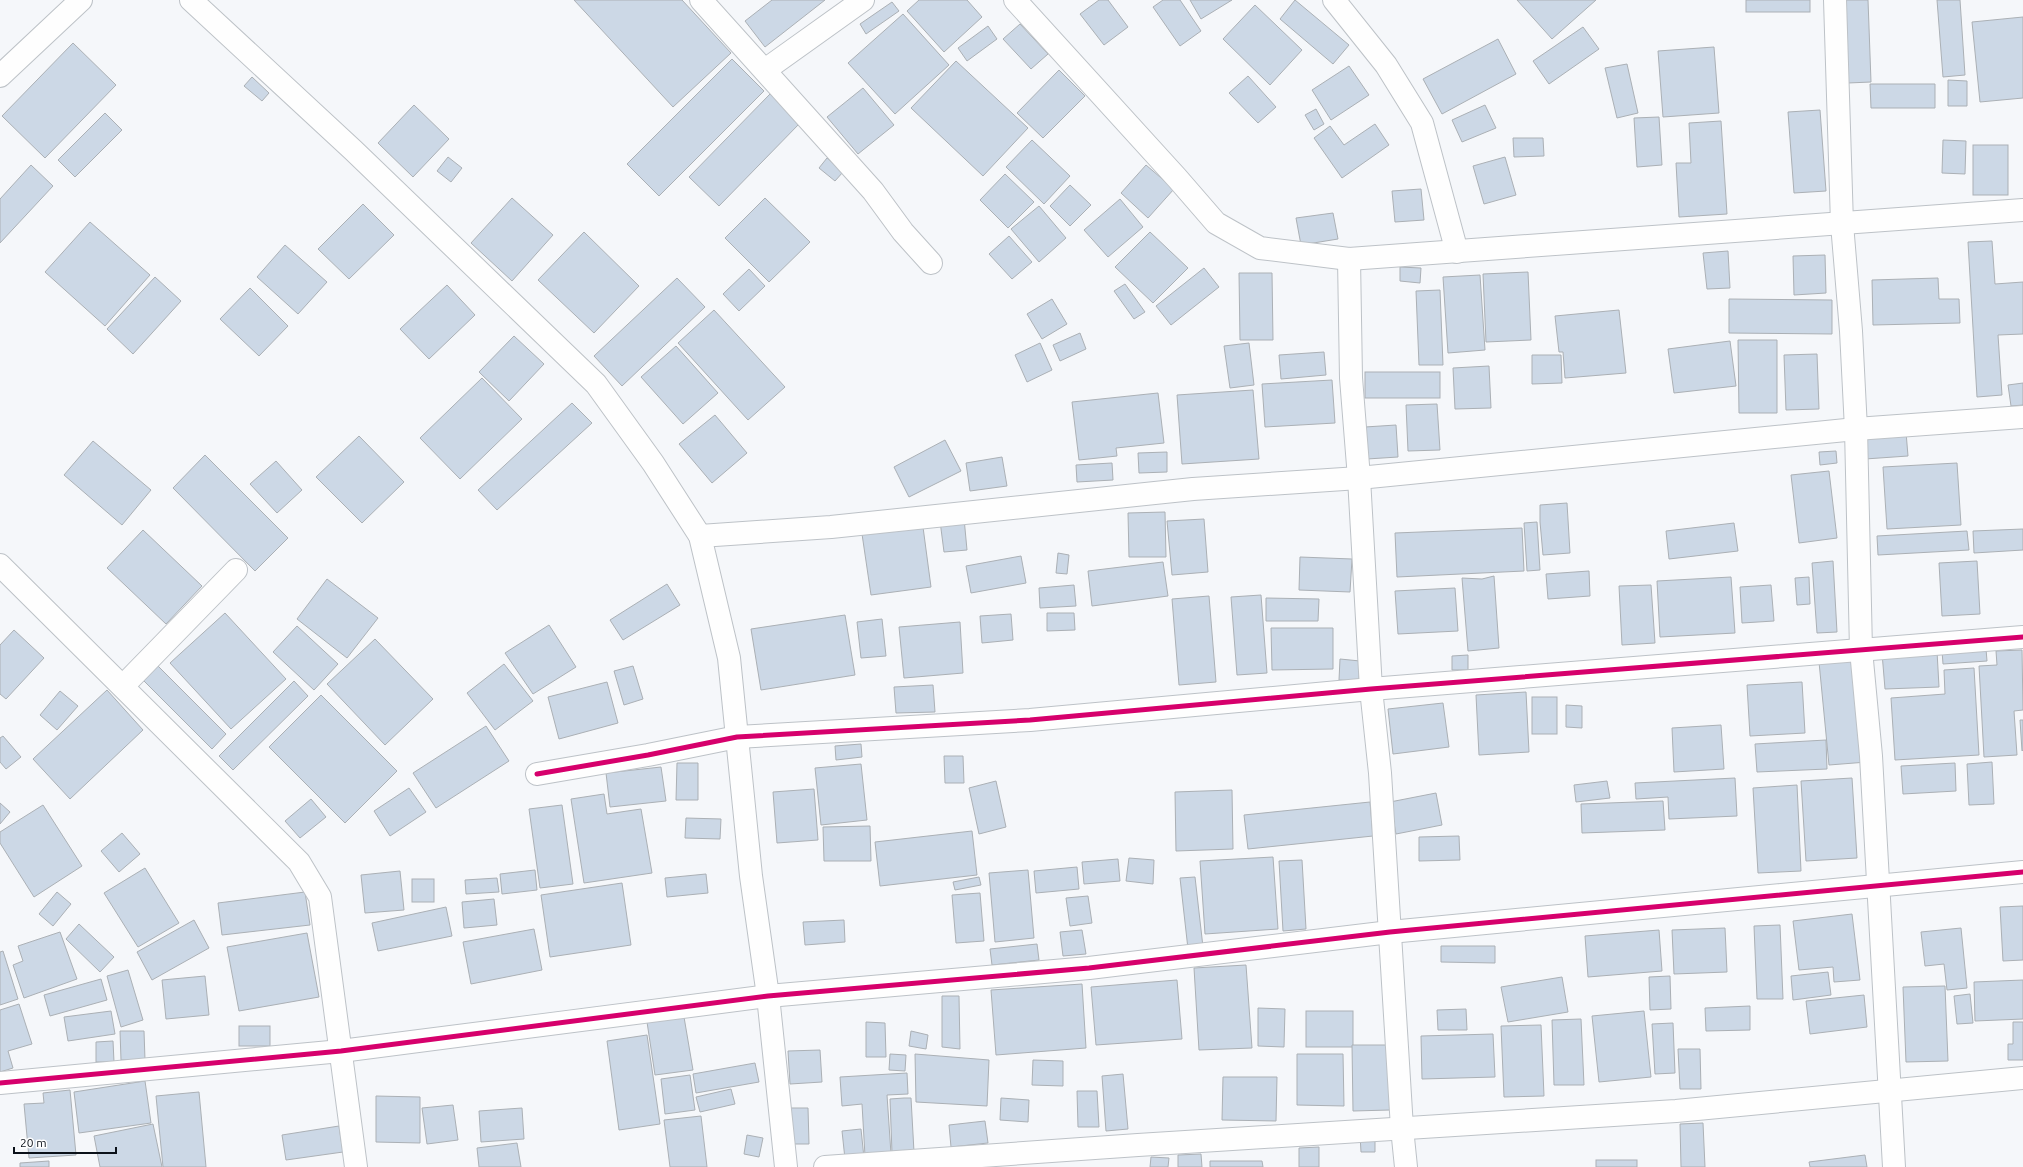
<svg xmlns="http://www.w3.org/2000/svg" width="2023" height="1167" font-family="Ubuntu,sans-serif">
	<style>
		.building { fill: #ccd8e6; stroke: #abb0b5 }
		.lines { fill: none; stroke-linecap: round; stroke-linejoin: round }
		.minor-casing { stroke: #bdc2c7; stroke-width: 24 }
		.minor { stroke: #fefefe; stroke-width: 22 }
		.cycleway-casing { stroke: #fff; stroke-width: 8 }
		.cycleway { stroke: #d6006c; stroke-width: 5 }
	</style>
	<rect width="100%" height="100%" fill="#f5f7fa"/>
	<g class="building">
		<path d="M574,0H682L731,53L673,107Z"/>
		<path d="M772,0H825L765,47L745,21Z"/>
		<path d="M919,0H967L982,17L944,52L907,11Z"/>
		<path d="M1099,0H1108L1128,27L1104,45L1080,14Z"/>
		<path d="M1163,0H1180L1201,31L1180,46L1153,7Z"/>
		<path d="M1190,0H1232L1201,19Z"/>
		<path d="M1295,0L1349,45L1333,64L1280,19Z"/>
		<path d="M1517,0H1596L1552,39Z"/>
		<rect x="1746" y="0" width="64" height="12"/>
		<path d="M1846,0H1868L1871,82L1848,83Z"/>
		<path d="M1937,0H1960L1965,75L1943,77Z"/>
		<path d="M892,2L899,11L866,34L860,24Z"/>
		<path d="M1255,5L1302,50L1270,85L1223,39Z"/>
		<path d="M903,14L949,65L895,114L848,63Z"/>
		<path d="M2023,17V98L1980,102L1972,22Z"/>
		<path d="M1020,24L1048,54L1031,69L1003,39Z"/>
		<path d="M988,26L997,39L967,61L958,48Z"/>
		<path d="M1583,27L1599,49L1549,84L1533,61Z"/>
		<path d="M1498,39L1516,74L1442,114L1423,79Z"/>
		<path d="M73,43L116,85L45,158L2,116Z"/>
		<path d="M1714,47L1719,113L1663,117L1658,51Z"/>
		<path d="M732,59L764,91L659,196L627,164Z"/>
		<path d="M956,61L1028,128L983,176L911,108Z"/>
		<path d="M1627,64L1638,113L1617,118L1605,68Z"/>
		<path d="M1349,66L1369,95L1331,120L1312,90Z"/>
		<path d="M1059,70L1085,96L1043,138L1017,113Z"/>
		<path d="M1248,76L1276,107L1258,123L1229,93Z"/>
		<path d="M252,77L269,93L262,101L244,86Z"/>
		<path d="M1948,80L1967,81V106H1948Z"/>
		<path d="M1870,84H1935V108H1871Z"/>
		<path d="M863,88L894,125L858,154L827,117Z"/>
		<path d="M770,94L800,123L719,206L689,177Z"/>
		<path d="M414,105L449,139L413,177L378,143Z"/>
		<path d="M1485,105L1496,128L1462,142L1452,120Z"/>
		<path d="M1316,109L1324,124L1314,130L1305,115Z"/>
		<path d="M1820,110L1826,191L1794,193L1788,112Z"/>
		<path d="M105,113L122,130L75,177L58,160Z"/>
		<path d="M1659,117L1662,165L1637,167L1634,118Z"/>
		<path d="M1721,121L1727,214L1679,217L1676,163H1691L1689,123Z"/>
		<path d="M1375,124L1389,145L1342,178L1314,138L1330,126L1344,145Z"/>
		<path d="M1513,138H1543L1544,156L1514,157Z"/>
		<path d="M1032,140L1070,176L1044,204L1006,167Z"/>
		<path d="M1943,140L1966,141L1965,174L1942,173Z"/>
		<rect x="1973" y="145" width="35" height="50"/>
		<path d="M448,157L462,168L451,182L437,171Z"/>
		<path d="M1505,157L1516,195L1484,204L1473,166Z"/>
		<path d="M827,158L843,172L835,181L819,168Z"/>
		<path d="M31,165L53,186L0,243V199Z"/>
		<path d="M1146,165L1174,189L1148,218L1121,193Z"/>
		<path d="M1005,174L1034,202L1008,228L980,200Z"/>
		<path d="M1070,185L1091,205L1070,226L1050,206Z"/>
		<path d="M1421,189L1424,220L1395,222L1392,191Z"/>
		<path d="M512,198L553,235L512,281L471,243Z"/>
		<path d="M765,198L810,242L769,282L725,238Z"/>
		<path d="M1120,199L1143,227L1108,257L1084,230Z"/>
		<path d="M363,204L394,235L349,279L318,249Z"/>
		<path d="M1039,206L1066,238L1039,262L1011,229Z"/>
		<path d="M1333,213L1338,239L1301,245L1296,218Z"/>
		<path d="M90,222L150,275L105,326L45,272Z"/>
		<path d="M584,232L639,286L594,333L538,280Z"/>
		<path d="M1150,232L1188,268L1153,303L1115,267Z"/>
		<path d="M1009,236L1032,262L1012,279L989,254Z"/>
		<path d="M1992,241L1995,284L2023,282V334L1998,335L2002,395L1977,397L1968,242Z"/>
		<path d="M285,245L327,282L298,314L257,277Z"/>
		<path d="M1728,251L1730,288L1707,289L1703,253Z"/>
		<path d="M1825,255L1826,293L1794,295L1793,256Z"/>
		<path d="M1400,267L1421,268L1420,283L1400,281Z"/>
		<path d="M1204,268L1219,287L1171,325L1156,306Z"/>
		<path d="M749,269L765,286L739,311L723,294Z"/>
		<path d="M1528,272L1531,340L1486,342L1483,274Z"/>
		<path d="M1239,273H1272L1273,340H1240Z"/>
		<path d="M1480,275L1485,350L1448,353L1443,277Z"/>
		<path d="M155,277L181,301L133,354L107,329Z"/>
		<path d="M677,278L705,307L622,386L594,356Z"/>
		<path d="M1938,278L1939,299H1959L1960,323L1873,325L1872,280Z"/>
		<path d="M1125,284L1145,312L1134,319L1114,291Z"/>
		<path d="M447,285L475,315L429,359L400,329Z"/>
		<path d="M250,288L288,326L259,356L220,319Z"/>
		<path d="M1440,290L1443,365H1419L1416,291Z"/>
		<path d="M1052,299L1067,324L1042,339L1027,314Z"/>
		<path d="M1729,299L1832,300V334L1729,333Z"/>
		<path d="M714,310L785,387L748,420L678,343Z"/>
		<path d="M1619,310L1626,373L1565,378L1563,352H1559L1555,316Z"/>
		<path d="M1080,333L1086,349L1060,361L1053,345Z"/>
		<path d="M514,336L544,364L509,401L479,372Z"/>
		<path d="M1738,340H1777V413H1739Z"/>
		<path d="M1730,341L1736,386L1674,393L1668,349Z"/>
		<path d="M1040,343L1052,370L1027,382L1015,355Z"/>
		<path d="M1249,343L1254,385L1230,388L1224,346Z"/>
		<path d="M676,346L718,393L683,424L641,377Z"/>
		<path d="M1324,352L1326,375L1281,379L1279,355Z"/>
		<path d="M1817,354L1819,409L1786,410L1784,355Z"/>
		<path d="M1532,355H1561L1562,383L1532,384Z"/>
		<path d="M1489,366L1491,408L1455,409L1453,368Z"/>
		<rect x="1365" y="372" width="75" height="26"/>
		<path d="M482,378L522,419L460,479L420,438Z"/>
		<path d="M1332,380L1335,423L1265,427L1262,384Z"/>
		<path d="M2023,383V405L2011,406L2008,385Z"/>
		<path d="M1253,390L1259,459L1182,464L1177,395Z"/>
		<path d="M1158,393L1164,443L1116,448L1117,456L1079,460L1072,402Z"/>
		<path d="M572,403L592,423L497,510L478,490Z"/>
		<path d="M1437,404L1440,450L1408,451L1406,405Z"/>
		<path d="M715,415L747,453L712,483L679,444Z"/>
		<path d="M1396,425L1398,457L1367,459L1365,427Z"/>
		<path d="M1906,432L1908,456L1865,459L1864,434Z"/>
		<path d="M359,436L404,482L362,523L316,477Z"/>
		<path d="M945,440L961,471L909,497L894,467Z"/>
		<path d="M93,441L151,490L122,525L64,475Z"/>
		<path d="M1836,451L1837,463L1820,465L1819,452Z"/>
		<path d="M1167,452V472L1139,473L1138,453Z"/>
		<path d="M205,455L288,538L255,571L173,488Z"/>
		<path d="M1002,457L1007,486L970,491L966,463Z"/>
		<path d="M276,461L302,490L277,513L250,484Z"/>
		<path d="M1112,463L1113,480L1077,482L1076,465Z"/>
		<path d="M1957,463L1961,525L1887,529L1883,467Z"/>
		<path d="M1829,471L1837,538L1799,543L1791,475Z"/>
		<path d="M1567,503L1570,553L1543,555L1540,522V505Z"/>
		<path d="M1165,512L1166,557H1129L1128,513Z"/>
		<path d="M964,518L967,550L944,552L940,521Z"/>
		<path d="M1204,519L1208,572L1172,575L1167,521Z"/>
		<path d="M1537,522L1540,570L1527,571L1524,523Z"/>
		<path d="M1734,523L1738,551L1669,559L1666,531Z"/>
		<path d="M923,527L931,587L871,595L862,534Z"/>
		<path d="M1522,528L1524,571L1397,577L1395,533Z"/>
		<path d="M2023,529V550L1974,553L1973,531Z"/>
		<path d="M143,530L202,586L166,624L107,568Z"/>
		<path d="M1967,531L1969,550L1878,555L1877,536Z"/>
		<path d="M1058,553L1069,555L1067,574L1056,573Z"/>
		<path d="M1021,556L1026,583L971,593L966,566Z"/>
		<path d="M1300,557L1352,559L1350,592L1299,590Z"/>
		<path d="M1833,561L1837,632L1817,633L1812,563Z"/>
		<path d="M1977,561L1980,614L1942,616L1939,563Z"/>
		<path d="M1163,562L1168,596L1092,606L1088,571Z"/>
		<path d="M1589,571L1590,596L1548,599L1546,574Z"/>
		<path d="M1494,576L1499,648L1468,651L1462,578L1482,579Z"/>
		<path d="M1731,577L1735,633L1660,637L1657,581Z"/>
		<path d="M1809,577L1810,604L1797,605L1795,578Z"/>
		<path d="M327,579L378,618L347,658L297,619Z"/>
		<path d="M667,584L680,605L623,640L610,620Z"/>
		<path d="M1074,585L1076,606L1040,608L1039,588Z"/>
		<path d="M1651,585L1655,643L1622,645L1619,586Z"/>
		<path d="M1771,585L1774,621L1742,623L1740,587Z"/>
		<path d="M1455,588L1458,631L1398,634L1395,591Z"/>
		<path d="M1261,595L1267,673L1237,675L1231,597Z"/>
		<path d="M1209,596L1216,682L1179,685L1172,599Z"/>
		<path d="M1266,598L1319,599L1318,621H1266Z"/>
		<path d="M225,613L286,679L231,729L170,663Z"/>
		<path d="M1047,613H1074L1075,630L1047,631Z"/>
		<path d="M1011,614L1013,640L982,643L980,616Z"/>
		<path d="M845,615L855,675L761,690L751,629Z"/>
		<path d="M882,619L886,656L861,658L857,622Z"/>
		<path d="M960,622L963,673L904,678L899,627Z"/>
		<path d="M549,625L576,667L533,694L505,653Z"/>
		<path d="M297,626L338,664L314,690L273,652Z"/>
		<path d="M1271,628H1333V669L1272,670Z"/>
		<path d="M14,630L44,658L6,699L0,694V645Z"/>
		<path d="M375,639L433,699L385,745L327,684Z"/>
		<path d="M1986,649L1987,661L1943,664L1942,651Z"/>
		<path d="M2022,650L2023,710L2014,711L2017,755L1984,757L1979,666L1997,665L1996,651Z"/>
		<path d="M1937,651L1939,687L1885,689L1882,653Z"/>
		<path d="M1468,655V670H1452V656Z"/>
		<path d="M1340,659L1360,661L1359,681L1339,680Z"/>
		<path d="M1857,659L1867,762L1829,765L1819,662Z"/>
		<path d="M504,664L533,701L495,730L467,693Z"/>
		<path d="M157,665L226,734L212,749L143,680Z"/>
		<path d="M633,666L643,699L624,705L614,671Z"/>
		<path d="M1974,668L1979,755L1895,760L1891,698L1945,694L1944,670Z"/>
		<path d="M294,681L308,696L233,770L219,756Z"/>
		<path d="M607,682L618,723L559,739L548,697Z"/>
		<path d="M1802,682L1805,733L1750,736L1747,685Z"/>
		<path d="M933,685L935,712L896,713L894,687Z"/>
		<path d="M107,690L143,730L70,799L33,759Z"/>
		<path d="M60,691L78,706L57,730L40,715Z"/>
		<path d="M1526,692L1529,752L1479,755L1476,695Z"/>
		<path d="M321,695L397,771L345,823L269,747Z"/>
		<rect x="1532" y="697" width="25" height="37"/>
		<path d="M1443,703L1449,747L1393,754L1388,709Z"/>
		<path d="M1566,705L1582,706V728L1566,727Z"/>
		<path d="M2020,720H2023V750L2022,751Z"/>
		<path d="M1721,725L1724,769L1674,772L1672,728Z"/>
		<path d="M486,726L509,761L436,808L413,773Z"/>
		<path d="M3,736L21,757L6,769L0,762V738Z"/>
		<path d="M1826,740L1827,769L1757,772L1755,744Z"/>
		<path d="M861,744L862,757L836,760L835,746Z"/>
		<path d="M944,756H963L964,783H945Z"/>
		<path d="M1992,762L1994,804L1969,805L1967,764Z"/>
		<path d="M677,763H698V800H676Z"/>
		<path d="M1955,763L1956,791L1903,794L1901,766Z"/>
		<path d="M861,764L867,820L821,825L815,768Z"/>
		<path d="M661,767L666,801L610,807L606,773Z"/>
		<path d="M1735,778L1737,816L1669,819L1668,797L1636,799L1635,783Z"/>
		<path d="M1852,778L1857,858L1806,861L1801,781Z"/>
		<path d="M996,781L1006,827L979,834L969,788Z"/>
		<path d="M1607,781L1610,798L1576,802L1574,785Z"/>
		<path d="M1797,785L1801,871L1758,873L1753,788Z"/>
		<path d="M409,788L426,812L390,836L374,811Z"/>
		<path d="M814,789L818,840L777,843L773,792Z"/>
		<path d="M1232,790L1233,849L1176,851L1175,792Z"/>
		<path d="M1436,793L1442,825L1396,834L1390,802Z"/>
		<path d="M604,794L607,814L641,809L652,873L584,883L571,799Z"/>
		<path d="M311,799L326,817L300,838L285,821Z"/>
		<path d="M1663,801L1665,830L1582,833L1581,804Z"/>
		<path d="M1370,802L1373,836L1248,849L1244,815Z"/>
		<path d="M0,803L10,812L0,824Z"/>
		<path d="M43,805L82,866L34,897L0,843V832Z"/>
		<path d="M562,805L573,884L540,888L529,809Z"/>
		<path d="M686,818L721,819L720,839L685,838Z"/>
		<path d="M870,826L871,861H824L823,827Z"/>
		<path d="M972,831L977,875L880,886L875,842Z"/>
		<path d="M122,833L140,854L119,872L101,851Z"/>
		<path d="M1459,836L1460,860L1419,861V837Z"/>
		<path d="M1273,857L1278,929L1205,934L1200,861Z"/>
		<path d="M1129,858L1154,860L1153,884L1126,881Z"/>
		<path d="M1118,859L1120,881L1084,884L1082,862Z"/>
		<path d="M1302,860L1306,929L1283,931L1279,861Z"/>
		<path d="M1077,867L1079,889L1036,893L1034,871Z"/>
		<path d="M145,868L179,923L138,947L104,893Z"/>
		<path d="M535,870L537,890L502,894L500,874Z"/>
		<path d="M1028,870L1034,938L995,942L989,873Z"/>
		<path d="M400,871L404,910L365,913L361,875Z"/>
		<path d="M706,874L708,893L667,897L665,878Z"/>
		<path d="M979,877L981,885L955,890L953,882Z"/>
		<path d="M1195,877L1203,947L1188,949L1180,878Z"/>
		<path d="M497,878L499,892L466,894L465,880Z"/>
		<rect x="412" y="879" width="22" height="23"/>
		<path d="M622,883L631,945L550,957L541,895Z"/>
		<path d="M57,892L71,904L53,926L39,914Z"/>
		<path d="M305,892L310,925L222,935L218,903Z"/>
		<path d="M980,893L984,941L956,943L952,895Z"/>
		<path d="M1088,896L1092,923L1070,926L1066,898Z"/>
		<path d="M494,899L497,925L464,928L462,902Z"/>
		<path d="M2023,906V960L2003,961L2000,907Z"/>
		<path d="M446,907L452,936L378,951L372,923Z"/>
		<path d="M1852,914L1860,980L1834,982L1833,967L1799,970L1793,921Z"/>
		<path d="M194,920L209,948L152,980L137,952Z"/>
		<path d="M844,920L845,942L805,945L803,922Z"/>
		<path d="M79,924L114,957L100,972L66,939Z"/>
		<path d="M1780,925L1783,999H1757L1754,926Z"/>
		<path d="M1725,928L1727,972L1674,974L1672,930Z"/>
		<path d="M1961,928L1967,988L1947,990L1944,964L1925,966L1921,932Z"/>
		<path d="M534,929L542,970L471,984L463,942Z"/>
		<path d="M1082,930L1086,954L1063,956L1060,932Z"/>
		<path d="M1659,930L1662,971L1588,977L1585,936Z"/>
		<path d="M60,932L77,979L24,998L13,965L23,961L18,946Z"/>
		<path d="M307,933L319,997L239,1011L227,947Z"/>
		<path d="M1037,944L1039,960L992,965L990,949Z"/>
		<path d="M1441,946H1495V963L1441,962Z"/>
		<path d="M3,951L18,999L0,1005V952Z"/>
		<path d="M1246,965L1252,1048L1199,1050L1194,968Z"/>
		<path d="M128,970L143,1020L121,1027L107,976Z"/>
		<path d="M1828,972L1831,995L1793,1000L1791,976Z"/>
		<path d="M205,976L209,1015L166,1019L162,980Z"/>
		<path d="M1670,976L1671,1009L1650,1010L1649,977Z"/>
		<path d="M1562,977L1568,1012L1508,1022L1501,987Z"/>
		<path d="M101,979L107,1000L50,1016L44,995Z"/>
		<path d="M1177,980L1182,1039L1096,1045L1091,987Z"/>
		<path d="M2023,980V1019L1975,1021L1974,982Z"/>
		<path d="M1082,984L1086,1048L996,1055L991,990Z"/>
		<path d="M1945,986L1948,1061L1906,1062L1903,987Z"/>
		<path d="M1970,994L1973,1023L1957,1024L1954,996Z"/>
		<path d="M1864,995L1867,1027L1810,1034L1806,1001Z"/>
		<path d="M942,996H959L960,1049L942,1047Z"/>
		<path d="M19,1004L32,1044L8,1051L13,1068L0,1072V1010Z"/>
		<path d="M1750,1006V1030L1706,1031L1705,1008Z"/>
		<path d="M1258,1008L1285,1009L1284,1047L1258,1046Z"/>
		<path d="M1466,1009L1467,1030H1438L1437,1010Z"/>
		<path d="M111,1011L115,1034L68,1041L64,1017Z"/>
		<rect x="1306" y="1011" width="47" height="36"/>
		<path d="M1644,1011L1651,1077L1599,1082L1592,1016Z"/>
		<path d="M684,1017L693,1070L655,1075L647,1022Z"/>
		<path d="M1581,1019L1584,1085H1554L1552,1020Z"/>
		<path d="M866,1022L885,1023L886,1057H866Z"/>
		<path d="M2013,1022H2023V1060H2008V1044H2013Z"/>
		<path d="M1673,1023L1675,1073L1655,1074L1652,1024Z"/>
		<path d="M1541,1025L1544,1096L1504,1097L1501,1026Z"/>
		<rect x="239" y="1026" width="31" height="20"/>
		<path d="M120,1031H144L145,1060H121Z"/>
		<path d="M911,1031L928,1035L926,1049L909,1046Z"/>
		<path d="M1493,1034L1495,1077L1422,1079L1421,1036Z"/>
		<path d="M647,1035L660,1124L619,1130L607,1041Z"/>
		<path d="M113,1041L114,1062H96V1042Z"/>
		<path d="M1352,1045H1389L1390,1110L1353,1111Z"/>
		<path d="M1678,1049H1700L1701,1089H1680Z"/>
		<path d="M820,1050L822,1082L790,1084L788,1051Z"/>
		<path d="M890,1054L906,1055L905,1071L889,1070Z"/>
		<path d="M915,1054L989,1060L987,1106L916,1102Z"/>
		<path d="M1297,1054H1343L1344,1106L1297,1105Z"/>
		<path d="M1033,1060L1063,1061V1086L1032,1085Z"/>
		<path d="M755,1063L759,1082L696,1093L693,1074Z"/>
		<path d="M907,1073L908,1094L887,1095L891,1154L865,1156L862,1104L842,1106L840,1077Z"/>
		<path d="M1123,1074L1128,1129L1106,1131L1102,1076Z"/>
		<path d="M690,1075L695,1110L665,1114L661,1079Z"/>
		<path d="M1223,1077H1277L1276,1121L1222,1120Z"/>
		<path d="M145,1081L151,1123L79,1133L74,1092Z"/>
		<path d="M731,1089L735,1104L700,1112L696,1097Z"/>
		<path d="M70,1090L76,1155L29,1158L24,1104L44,1103L43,1093Z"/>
		<path d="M1077,1091H1097L1099,1127H1078Z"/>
		<path d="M199,1092L206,1167H163L156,1096Z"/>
		<path d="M376,1096L420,1097V1143L376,1142Z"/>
		<path d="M904,1098H911L914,1152L892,1153L890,1099Z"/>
		<path d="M1001,1098L1029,1100L1028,1122L1000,1120Z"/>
		<path d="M453,1105L458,1140L427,1144L422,1108Z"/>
		<path d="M522,1108L524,1139L481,1142L479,1111Z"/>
		<path d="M787,1108H808L809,1144H788Z"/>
		<path d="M701,1116L707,1167H670L664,1120Z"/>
		<path d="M985,1121L988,1143L951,1147L949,1125Z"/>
		<path d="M1703,1123L1705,1167H1681L1680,1124Z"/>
		<path d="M153,1124L162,1167H100L94,1136Z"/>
		<path d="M339,1126L343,1152L286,1160L282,1135Z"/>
		<path d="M861,1129L864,1158L845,1159L842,1131Z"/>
		<path d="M747,1135L763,1138L759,1157L744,1154Z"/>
		<path d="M1360,1135H1375V1152H1361Z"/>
		<path d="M517,1143L521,1167H479L477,1148Z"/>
		<path d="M1319,1147V1167H1299V1148Z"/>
		<path d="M1201,1154L1202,1167H1178V1155Z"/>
		<path d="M1865,1155L1867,1167H1810L1809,1162Z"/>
		<path d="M1151,1157L1169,1158L1168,1167H1150Z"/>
		<rect x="1596" y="1160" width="41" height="7"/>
		<path d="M49,1161V1167H20V1163Z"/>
		<path d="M1210,1161H1262L1263,1167H1210Z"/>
	</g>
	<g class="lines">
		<g class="minor-casing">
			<g id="minor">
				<path d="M191,0L353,150L596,384L653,463L700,536L729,658L751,876L768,996L786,1167"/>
				<path d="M701,0L873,191L903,232L931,263"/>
				<path d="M1015,0L1177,178L1216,223L1260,248L1349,259L2023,210"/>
				<path d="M1334,0L1386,65L1422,123L1457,252"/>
				<path d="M1835,0L1842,224L1851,331L1856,429L1861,650L1871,756L1894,1167"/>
				<path d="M765,70L863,0"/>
				<path d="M0,76L81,0"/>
				<path d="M1349,259L1351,378L1359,478L1371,689L1380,773L1402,1128L1406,1167"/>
				<path d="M700,536L831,527L1193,489L1359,478L1856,429L2023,417"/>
				<path d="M0,565L299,862L320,897L356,1167"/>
				<path d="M123,686L236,570"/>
				<path d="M537,774L648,755L737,737L1030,720L1371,689L2023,637"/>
				<path d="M0,1083L341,1051L768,996L1089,968L1390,932L2023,872"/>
				<path d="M825,1167L1138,1145L1676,1111L2023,1078"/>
			</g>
		</g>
		<use href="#minor" class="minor"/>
		<g class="cycleway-casing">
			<g id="cycleway">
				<path d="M537,774L648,755L737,737L1030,720L1371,689L2023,637"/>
				<path d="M0,1083L341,1051L768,996L1089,968L1390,932L2023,872"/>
			</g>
		</g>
		<use href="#cycleway" class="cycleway"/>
	</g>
	<path d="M14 1147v6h102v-6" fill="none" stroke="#0b1119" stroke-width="2"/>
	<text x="20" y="1147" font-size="12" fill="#0b1119" stroke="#ffffff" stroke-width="3" paint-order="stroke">20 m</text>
</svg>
